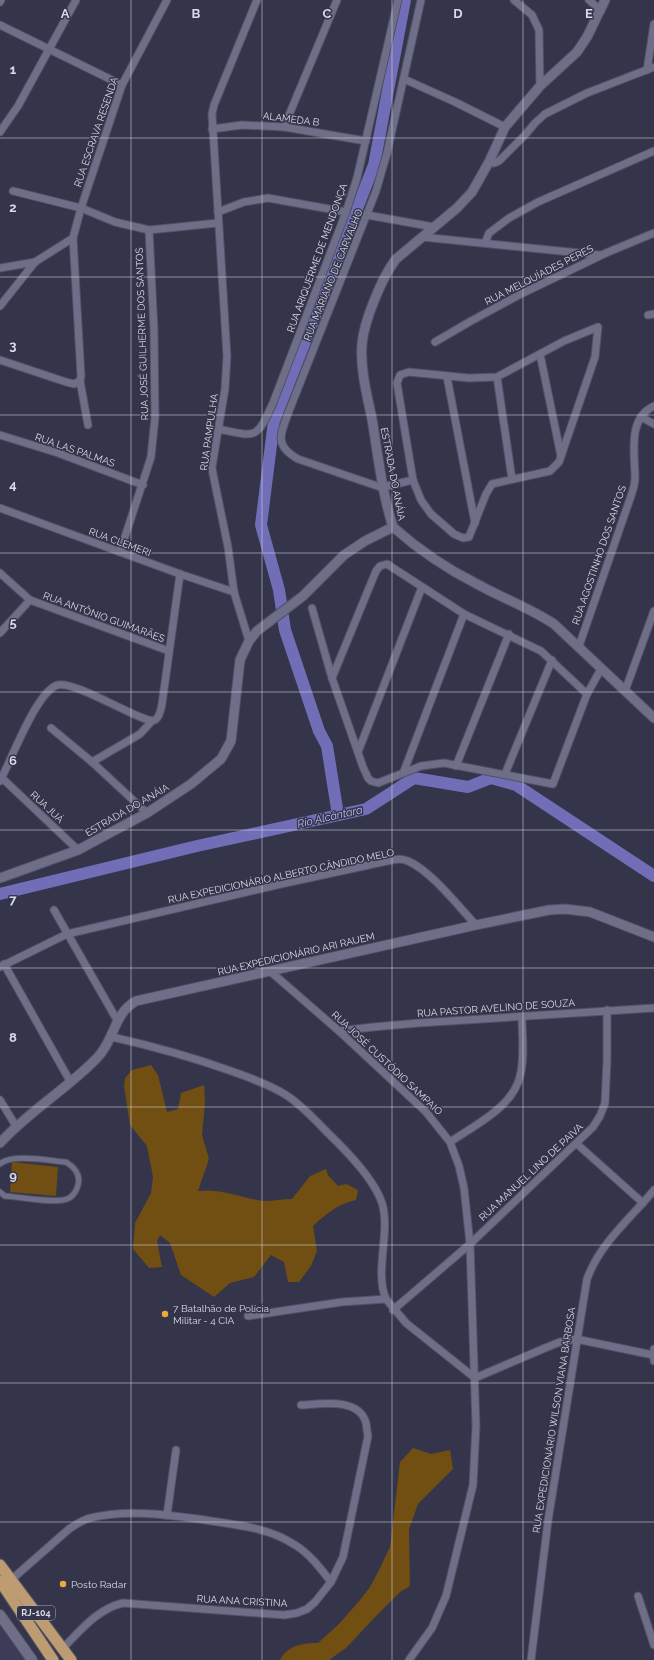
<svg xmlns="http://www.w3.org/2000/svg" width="654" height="1660" font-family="Raleway,sans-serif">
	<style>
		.built { fill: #3c3c58 }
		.green { fill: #714e11 }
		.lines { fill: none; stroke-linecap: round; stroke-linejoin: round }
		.river { stroke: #716eb7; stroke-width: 12 }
		.pedestrian-casing { stroke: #515064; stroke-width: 7 }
		.minor-casing { stroke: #515064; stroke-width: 9 }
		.tertiary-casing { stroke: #515064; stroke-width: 11 }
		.secondary-casing { stroke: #515064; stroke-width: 12 }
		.trunk-casing { stroke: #515064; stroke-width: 13 }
		.pedestrian { stroke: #6e6e88; stroke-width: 5 }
		.minor { stroke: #6e6e88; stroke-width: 7 }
		.tertiary { stroke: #6e6e88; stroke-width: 9 }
		.secondary { stroke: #6e6e88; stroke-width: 10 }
		.trunk { stroke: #bd9c71; stroke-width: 11 }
		.grid { fill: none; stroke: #d9dae8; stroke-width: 1; stroke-opacity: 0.55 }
		.poi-dot { fill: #eca93a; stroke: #34344a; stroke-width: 1.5 }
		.labels { text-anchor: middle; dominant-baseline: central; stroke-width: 3; stroke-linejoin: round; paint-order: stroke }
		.shield { fill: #34344a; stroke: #a8a8b9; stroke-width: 1 }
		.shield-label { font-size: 9px; font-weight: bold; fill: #d9dae8 }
		.street-label { font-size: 10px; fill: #d9dae8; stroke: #34344a }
		.poi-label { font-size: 10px; fill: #d9dae8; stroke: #34344a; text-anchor: start }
		.water-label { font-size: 11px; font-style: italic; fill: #bdbefa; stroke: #34344a }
		.grid-label { font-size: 13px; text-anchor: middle; font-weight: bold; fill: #d9dae8; stroke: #34344a; stroke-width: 3; stroke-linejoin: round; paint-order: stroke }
	</style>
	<rect width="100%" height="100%" fill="#34344a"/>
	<path class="built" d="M0,1625L8,1637L25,1660H0Z"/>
	<g class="green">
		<path d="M151,1065L158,1075L167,1112L178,1109L181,1093L204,1085L205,1103L202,1135L209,1159L198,1191C221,1188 241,1198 264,1201C273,1201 283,1199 292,1199L310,1176L326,1169L328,1175L338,1186L346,1184L358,1190L356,1200C338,1204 326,1214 313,1226L317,1251L311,1266L299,1282H288L284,1262L271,1255L254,1277L230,1283L214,1297L181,1275L170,1243L160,1235L157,1241L162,1267L149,1268L133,1249L135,1223L151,1193L153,1177L147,1146L130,1125L124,1086L125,1078L132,1070Z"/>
		<path d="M12,1162L58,1167L56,1196L10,1192Z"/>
		<path d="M413,1448L431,1454L450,1450L453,1469L418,1504L409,1529L410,1586L400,1592L377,1615L346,1648L329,1660H280C288,1645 303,1643 318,1643L340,1623L360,1600L370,1587L378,1572L390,1547L400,1462Z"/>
	</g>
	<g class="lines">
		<g class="river">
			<path d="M338,815L327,746L319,731L285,630L279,590L261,525L274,421L374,165L405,0"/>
			<path d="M0,894L197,846L366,809L414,778L468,787L491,778L516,785L654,876"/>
		</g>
		<g class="pedestrian-casing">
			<path id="pedestrian" d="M0,1164C12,1153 50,1161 66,1162C74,1167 81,1174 78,1185C77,1190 73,1197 67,1199C55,1204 20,1197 5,1196L0,1192"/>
		</g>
		<g class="minor-casing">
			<g id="minor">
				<path d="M514,0L532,15L539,30L540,86"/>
				<path d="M589,0L601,11"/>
				<path d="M0,2L1,0"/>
				<path d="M0,25L122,85"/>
				<path d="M647,70L654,24"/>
				<path d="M404,79L455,102L505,127"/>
				<path d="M284,127L337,0"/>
				<path d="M212,129L242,125L284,127L366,141"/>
				<path d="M0,132L18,106L76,0"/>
				<path d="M489,162L494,163L499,161L525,135L535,123L545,114L587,93L654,67"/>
				<path d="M13,191L81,208L115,222L149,230L218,223"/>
				<path d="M218,212L244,202L268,198L346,212"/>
				<path d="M367,215L434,227"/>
				<path d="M422,237L600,255"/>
				<path d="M485,243L489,233L509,218L538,202L654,151"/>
				<path d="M0,268L35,262L73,238"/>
				<path d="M0,306L35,262"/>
				<path d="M648,315L654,314"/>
				<path d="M598,327L595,357L559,462L550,471L492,484L486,494L469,537L463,538L454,534L431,514L421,500L413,480L397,383L400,375L409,372L469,378L497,377L564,341Z"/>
				<path d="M435,342L471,321L519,295L606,253L654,233"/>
				<path d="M540,354L561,456"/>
				<path d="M0,360L66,382L74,384L80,381L81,376L73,238L81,208L122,85L167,0"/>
				<path d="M447,377L475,523"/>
				<path d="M497,377L512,479"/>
				<path d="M80,381L88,425"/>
				<path d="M641,417L654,424"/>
				<path d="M218,429C257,437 256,440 273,403L346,212L357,178L398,0"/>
				<path d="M0,435L58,453L143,485"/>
				<path d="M383,487L413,480"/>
				<path d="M383,488L298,459C273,445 281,433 289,411L376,191L387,153L421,0"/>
				<path d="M0,508L180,574L234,592"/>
				<path d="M120,552L151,457L153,437L155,418L154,330L149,230"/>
				<path d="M0,573L30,600"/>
				<path d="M312,608L332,678L363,767L368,778L371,781L378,783L421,766L444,763L553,784L587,694L601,669"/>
				<path d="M0,633L30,600L169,651"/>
				<path d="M249,641L234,592L228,547L213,474L212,467L225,389L227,356L212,114L214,105L257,0"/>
				<path d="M579,646L631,496C633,490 635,484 635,478C635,454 627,418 654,406"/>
				<path d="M332,678L376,571L380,566L387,564L464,614L541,651L587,694"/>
				<path d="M625,691L654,611"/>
				<path d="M51,728L92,762L147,813"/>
				<path d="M358,752L422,587"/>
				<path d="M92,762L140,734L152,721"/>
				<path d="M456,766L509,634"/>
				<path d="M404,771L464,614"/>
				<path d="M505,774L552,660"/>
				<path d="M2,778L78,850"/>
				<path d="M0,781C11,761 37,690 58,685C78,681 144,725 155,720C160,717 161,709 162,704L180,574"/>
				<path d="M54,910L117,1020"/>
				<path d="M4,964L70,1081"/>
				<path d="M0,967L67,934L281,884L392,860C397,859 403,859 408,861C431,871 458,906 476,925"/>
				<path d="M271,972L339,1031L426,1112L450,1142L459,1166L464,1188L470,1244L476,1426L473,1485L446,1596L432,1628L409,1660"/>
				<path d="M339,1031L373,1027L419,1023L654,1008"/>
				<path d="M112,1037C152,1046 192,1057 231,1071C250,1078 269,1084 286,1095C305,1107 321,1127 337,1142C353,1158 375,1182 382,1203C391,1232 374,1272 386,1299"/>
				<path d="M0,1100L16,1126"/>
				<path d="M450,1142C475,1125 513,1107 520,1076C525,1057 522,1036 522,1017"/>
				<path d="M577,1144L643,1203"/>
				<path d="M393,1310L470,1244L593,1127L600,1116L605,1103L607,1060V1010"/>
				<path d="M248,1316L342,1302L386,1299L406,1323L475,1378"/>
				<path d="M654,1349V1361"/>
				<path d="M475,1378L545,1348L560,1342L576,1339L653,1355"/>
				<path d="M167,1515L176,1450"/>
				<path d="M11,1580L69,1529C75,1525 82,1520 90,1518C129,1509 167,1515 205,1520C236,1525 268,1527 295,1545C310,1554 321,1569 331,1582"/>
				<path d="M638,1596L654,1645"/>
				<path d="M62,1649C80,1631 97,1609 123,1603L284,1615L297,1613L307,1609L315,1602L331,1582L343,1557L368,1436C367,1432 367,1428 366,1423C359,1397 321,1404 301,1405"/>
				<path d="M531,1660L548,1521L587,1279C600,1243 630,1219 654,1190"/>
			</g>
		</g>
		<g class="tertiary-casing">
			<g id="tertiary">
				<path d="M393,527C382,493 378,455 372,419C367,395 360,369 362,344C364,321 382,277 396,259L457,208L472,192L489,162L505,127L540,86L577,52L587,37L605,0"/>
				<path d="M393,527C419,550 447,569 477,584C502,598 530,608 554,624L654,718"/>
				<path d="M0,878L78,850L147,813L191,784L221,759L231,741L240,660L249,641L257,631L303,596L344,555L365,541L393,527"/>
				<path d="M0,1143C29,1111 67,1089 97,1058C115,1040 113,1014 136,1001L476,925L549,910L565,909L590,912L654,937"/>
			</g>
		</g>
		<g class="secondary-casing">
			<path id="secondary" d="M0,1615L32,1660"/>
		</g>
		<g class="trunk-casing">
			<g id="trunk">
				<path d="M0,1565L71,1660"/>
				<path d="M0,1581L53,1660"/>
			</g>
		</g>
		<use href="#pedestrian" class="pedestrian"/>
		<use href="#minor" class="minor"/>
		<use href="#tertiary" class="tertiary"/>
		<use href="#secondary" class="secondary"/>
		<use href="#trunk" class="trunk"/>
	</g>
	<path class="grid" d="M131,0V1660M262,0V1660M392,0V1660M523,0V1660M0,138H654M0,277H654M0,415H654M0,553H654M0,692H654M0,830H654M0,968H654M0,1107H654M0,1245H654M0,1383H654M0,1522H654"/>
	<g class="poi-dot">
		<circle cx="165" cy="1314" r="4"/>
		<circle cx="63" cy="1584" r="4"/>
	</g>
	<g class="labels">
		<rect class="shield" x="17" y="1606" width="38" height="14" rx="3"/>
		<g class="shield-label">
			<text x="36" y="1613">RJ-104</text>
		</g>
		<g class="street-label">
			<text transform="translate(291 119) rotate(7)">ALAMEDA B</text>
			<text transform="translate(96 132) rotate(-71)">RUA ESCRAVA RESENDA</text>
			<text transform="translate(317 258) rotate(-70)">RUA ARIQUERME DE MENDONÇA</text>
			<text transform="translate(333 275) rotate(-68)">RUA MARIANO DE CARVALHO</text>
			<text transform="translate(539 275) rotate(-27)">RUA MELQUÍADES PERES</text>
			<text transform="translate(142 334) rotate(-92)">RUA JOSÉ GUILHERME DOS SANTOS</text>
			<text transform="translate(209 432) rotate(-82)">RUA PAMPULHA</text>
			<text transform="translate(75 450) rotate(19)">RUA LAS PALMAS</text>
			<text transform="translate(393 474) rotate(79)">ESTRADA DO ANÁIA</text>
			<text transform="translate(120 542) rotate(20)">RUA CLEMERI</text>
			<text transform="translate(599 555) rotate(-71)">RUA AGOSTINHO DOS SANTOS</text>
			<text transform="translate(104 617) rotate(20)">RUA ANTÔNIO GUIMARÃES</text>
			<text transform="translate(47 807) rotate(43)">RUA JUÁ</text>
			<text transform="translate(127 810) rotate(-30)">ESTRADA DO ANÁIA</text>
			<text transform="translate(281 876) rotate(-12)">RUA EXPEDICIONÁRIO ALBERTO CÂNDIDO MELO</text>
			<text transform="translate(296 954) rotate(-13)">RUA EXPEDICIONÁRIO ARI RAUEM</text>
			<text transform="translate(496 1008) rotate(-4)">RUA PASTOR AVELINO DE SOUZA</text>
			<text transform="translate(387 1063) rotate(43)">RUA JOSÉ CUSTÓDIO SAMPAIO</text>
			<text transform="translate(531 1172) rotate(-43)">RUA MANUEL LINO DE PAIVA</text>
			<text transform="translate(554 1420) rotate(-81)">RUA EXPEDICIONÁRIO WILSON VIANA BARBOSA</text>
			<text transform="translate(242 1601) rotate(3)">RUA ANA CRISTINA</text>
		</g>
		<g class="poi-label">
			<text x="173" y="1308">7 Batalhão de Polícia<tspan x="173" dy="12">Militar - 4 CIA</tspan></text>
			<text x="71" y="1584">Posto Radar</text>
		</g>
		<g class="water-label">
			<text transform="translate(330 817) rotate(-13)">Rio Alcântara</text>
		</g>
	</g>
	<g class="grid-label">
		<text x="65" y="18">A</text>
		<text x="196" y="18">B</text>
		<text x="327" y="18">C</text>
		<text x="458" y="18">D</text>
		<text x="589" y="18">E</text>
		<text x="13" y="74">1</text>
		<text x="13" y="212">2</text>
		<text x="13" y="350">3</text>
		<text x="13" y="489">4</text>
		<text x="13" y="627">5</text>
		<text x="13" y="765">6</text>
		<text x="13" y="904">7</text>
		<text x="13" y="1042">8</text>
		<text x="13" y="1180">9</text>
	</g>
</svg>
